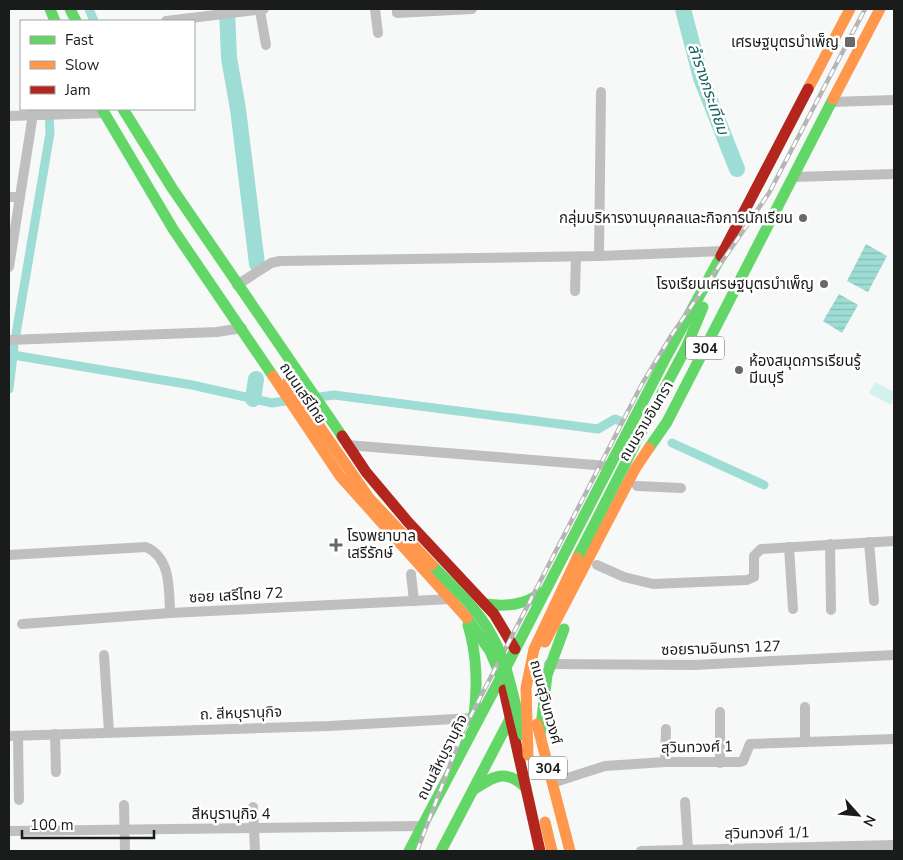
<svg xmlns="http://www.w3.org/2000/svg" width="903" height="860" font-family="'Nunito Sans','Noto Sans Thai',sans-serif">
	<style>
		.pitch { fill: #d3f1ed }
		.water { fill: url(#water-rules) }
		.lines { fill: none; stroke-linecap: round; stroke-linejoin: round }
		.canal { stroke: #9dddd5; stroke-width: 9 }
		.river { stroke: #9dddd5; stroke-width: 16 }
		.street { stroke: #bfbfbf; stroke-width: 10 }
		.fast { stroke: #63d668; stroke-width: 11 }
		.slow { stroke: #ff974d; stroke-width: 11 }
		.jam { stroke: #b3261e; stroke-width: 11 }
		.rail-casing { stroke: #b4b5b4; stroke-width: 4.5 }
		.rail { stroke: #fff; stroke-width: 2.5; stroke-dasharray: 8; stroke-linecap: butt }
		.fast-bridge { stroke: #63d668; stroke-width: 11 }
		.slow-bridge { stroke: #ff974d; stroke-width: 11 }
		.poi-dot { fill: #676968; stroke: #fff; stroke-width: 2 }
		.labels { text-anchor: middle; dominant-baseline: central; stroke-width: 5; stroke-linejoin: round; paint-order: stroke }
		.shield { fill: #fff; stroke: #5f5f5f; stroke-width: 1 }
		.shield-label { font-size: 14px; font-weight: bold; fill: #1a1b1b }
		.poi-label { font-size: 15px; fill: #1a1b1b; stroke: #fff; text-anchor: end }
		.street-label { font-size: 15px; fill: #1a1b1b; stroke: #fff }
		.water-label { font-size: 16px; font-style: italic; fill: #19635d; stroke: #fff }
	</style>
	<defs>
		<pattern id="water-rules" width="6" height="5" patternUnits="userSpaceOnUse" patternTransform="scale(1.25)"><rect width="6" height="5" fill="#9dddd5"/><path d="M0 2.5h6" fill="none" stroke="#87bdb6"/></pattern>
	</defs>
	<rect width="100%" height="100%" fill="#f7f9f8"/>
	<path class="pitch" d="M875,382L894,392L891,405L869,393Z"/>
	<g class="water">
		<path d="M866,244L887,256L868,292L847,281Z"/>
		<path d="M839,294L858,305L842,333L823,321Z"/>
	</g>
	<g class="lines">
		<g class="canal">
			<path d="M89,9L94,21"/>
			<path d="M16,334L50,133L49,109"/>
			<path d="M13,355L192,385L272,403L292,400"/>
			<path d="M9,389L14,347"/>
			<path d="M312,398L334,395L598,429L615,419L620,421"/>
			<path d="M672,443L764,485"/>
		</g>
		<g class="river">
			<path d="M227,9L229,58L238,109L257,264"/>
			<path d="M683,9L701,78L737,169"/>
			<path d="M253,399L256,379"/>
		</g>
		<g class="street">
			<path d="M375,9L378,33"/>
			<path d="M397,9V13L472,9"/>
			<path d="M260,11L266,45"/>
			<path d="M166,21L264,9"/>
			<path d="M831,102L894,100"/>
			<path d="M9,116L104,113"/>
			<path d="M793,177L894,174"/>
			<path d="M9,197H19"/>
			<path d="M599,256L601,92"/>
			<path d="M9,267L33,114"/>
			<path d="M237,285L271,263L280,261L599,256L724,251"/>
			<path d="M575,291L576,257"/>
			<path d="M9,340L217,332L242,328"/>
			<path d="M347,445L608,466"/>
			<path d="M637,486L681,488"/>
			<path d="M869,542L874,601"/>
			<path d="M830,544L831,610"/>
			<path d="M789,547L793,609"/>
			<path d="M9,555L146,547C171,558 169,589 170,613"/>
			<path d="M597,565L624,577L653,584L747,580L754,577V556L761,549L894,541"/>
			<path d="M411,574L414,601"/>
			<path d="M22,624L170,613L452,599"/>
			<path d="M104,655L109,732"/>
			<path d="M549,664L694,665L894,655"/>
			<path d="M805,707V741"/>
			<path d="M55,734L56,772"/>
			<path d="M9,736L329,726L473,718"/>
			<path d="M18,736L19,800"/>
			<path d="M665,762L666,729"/>
			<path d="M720,763V712"/>
			<path d="M552,783L605,766L665,762H740L743,761L750,744L894,739"/>
			<path d="M685,802L688,849"/>
			<path d="M124,805L125,851"/>
			<path d="M253,807L255,851"/>
			<path d="M9,831L423,826"/>
			<path d="M641,851L894,845"/>
		</g>
		<g class="fast">
			<path d="M50,9L55,21"/>
			<path d="M70,9L76,21"/>
			<path d="M102,109L173,229L273,376"/>
			<path d="M123,109L172,188L342,436"/>
			<path d="M646,423L686,348L703,307"/>
			<path d="M649,448L667,422L833,99"/>
			<path d="M485,604C507,607 524,605 543,592"/>
			<path d="M468,625C478,658 478,689 473,722"/>
			<path d="M504,690L501,677L666,357L721,256"/>
			<path d="M540,735L547,675L564,629"/>
			<path d="M473,790C494,776 506,768 526,788"/>
			<path d="M409,851L501,677L490,651L467,618"/>
			<path d="M441,851L511,717"/>
		</g>
		<g class="slow">
			<path d="M808,89L850,9"/>
			<path d="M833,99L880,9"/>
			<path d="M273,376L340,476L467,618"/>
			<path d="M545,642L635,469L649,448"/>
			<path d="M537,724L570,851"/>
		</g>
		<g class="jam">
			<path d="M721,256L808,89"/>
			<path d="M342,436L366,472L408,522L494,614L515,649"/>
			<path d="M504,690L540,851"/>
		</g>
		<g class="rail-casing">
			<path id="rail" d="M417,851L463,731L642,384L671,336L769,193L865,9"/>
		</g>
		<use href="#rail" class="rail"/>
		<g class="fast-bridge">
			<path d="M577,558L646,423"/>
			<path d="M432,565C453,587 478,609 492,636C509,666 514,702 523,735"/>
		</g>
		<g class="slow-bridge">
			<path d="M288,381L369,498L432,565"/>
			<path d="M528,755L526,688L534,649L577,558"/>
			<path d="M545,822L552,851"/>
		</g>
	</g>
	<g class="poi-dot">
		<rect x="844" y="36" width="12" height="12" rx="2.5"/>
		<circle cx="803" cy="218" r="5"/>
		<circle cx="824" cy="284" r="5"/>
		<circle cx="739" cy="370" r="5"/>
		<path d="M333.5 537.5h5v5h5v5h-5v5h-5v-5h-5v-5h5z"/>
	</g>
	<g class="labels">
		<g class="shield">
			<rect x="686" y="336.5" width="38" height="23" rx="4"/>
			<rect x="529" y="756.5" width="38" height="23" rx="4"/>
		</g>
		<g class="shield-label">
			<text x="705" y="348">304</text>
			<text x="548" y="768">304</text>
		</g>
		<g class="poi-label">
			<text x="839" y="42">เศรษฐบุตรบำเพ็ญ</text>
			<text x="793" y="218">กลุ่มบริหารงานบุคคลและกิจการนักเรียน</text>
			<text x="814" y="284">โรงเรียนเศรษฐบุตรบำเพ็ญ</text>
			<text x="749" y="361" text-anchor="start">ห้องสมุดการเรียนรู้<tspan x="749" dy="17">มีนบุรี</tspan></text>
			<text x="347" y="536" text-anchor="start">โรงพยาบาล<tspan x="347" dy="17">เสรีรักษ์</tspan></text>
		</g>
		<g class="street-label">
			<text transform="translate(303 393) rotate(56)">ถนนเสรีไทย</text>
			<text transform="translate(646 421) rotate(-59)">ถนนรามอินทรา</text>
			<text transform="translate(236 595) rotate(-3)">ซอย เสรีไทย 72</text>
			<text transform="translate(721 648) rotate(-2)">ซอยรามอินทรา 127</text>
			<text transform="translate(546 702) rotate(75)">ถนนสุวินทวงศ์</text>
			<text transform="translate(241 713) rotate(-2)">ถ. สีหบุรานุกิจ</text>
			<text transform="translate(697 747) rotate(-1)">สุวินทวงศ์ 1</text>
			<text transform="translate(442 757) rotate(-63)">ถนนสีหบุรานุกิจ</text>
			<text x="231" y="814">สีหบุรานุกิจ 4</text>
			<text transform="translate(767 833) rotate(-1)">สุวินทวงศ์ 1/1</text>
		</g>
		<g class="water-label">
			<text transform="translate(708 89) rotate(71)">ลำรางกระเทียม</text>
		</g>
	</g>
	<rect width="903" height="860" fill="none" stroke="#1a1b1b" stroke-width="20"/>
	<rect x="20" y="20" width="175" height="90" fill="#ffffff" stroke="#a3a4a4"/>
	<rect x="30" y="36" width="25" height="8" fill="#63d668" stroke="#a3a4a4"/>
	<text x="65" y="45" font-size="15" fill="#1a1b1b">Fast</text>
	<rect x="30" y="61" width="25" height="8" fill="#ff974d" stroke="#a3a4a4"/>
	<text x="65" y="70" font-size="15" fill="#1a1b1b">Slow</text>
	<rect x="30" y="86" width="25" height="8" fill="#b3261e" stroke="#a3a4a4"/>
	<text x="65" y="95" font-size="15" fill="#1a1b1b">Jam</text>
	<g transform="translate(858 815) rotate(117)" stroke="#ffffff" stroke-width="4" paint-order="stroke">
	<path d="M0-4L9 19L0 12L-9 19Z" fill="#1a1b1b"/>
	<text y="-8" font-size="14" font-weight="bold" text-anchor="middle" fill="#1a1b1b">N</text>
	</g>
	<path d="M22 830v8h132v-8" fill="none" stroke="#1a1b1b" stroke-width="2.5"/>
	<text x="30" y="830" font-size="15" fill="#1a1b1b" stroke="#ffffff" stroke-width="4" paint-order="stroke">100 m</text>
</svg>
